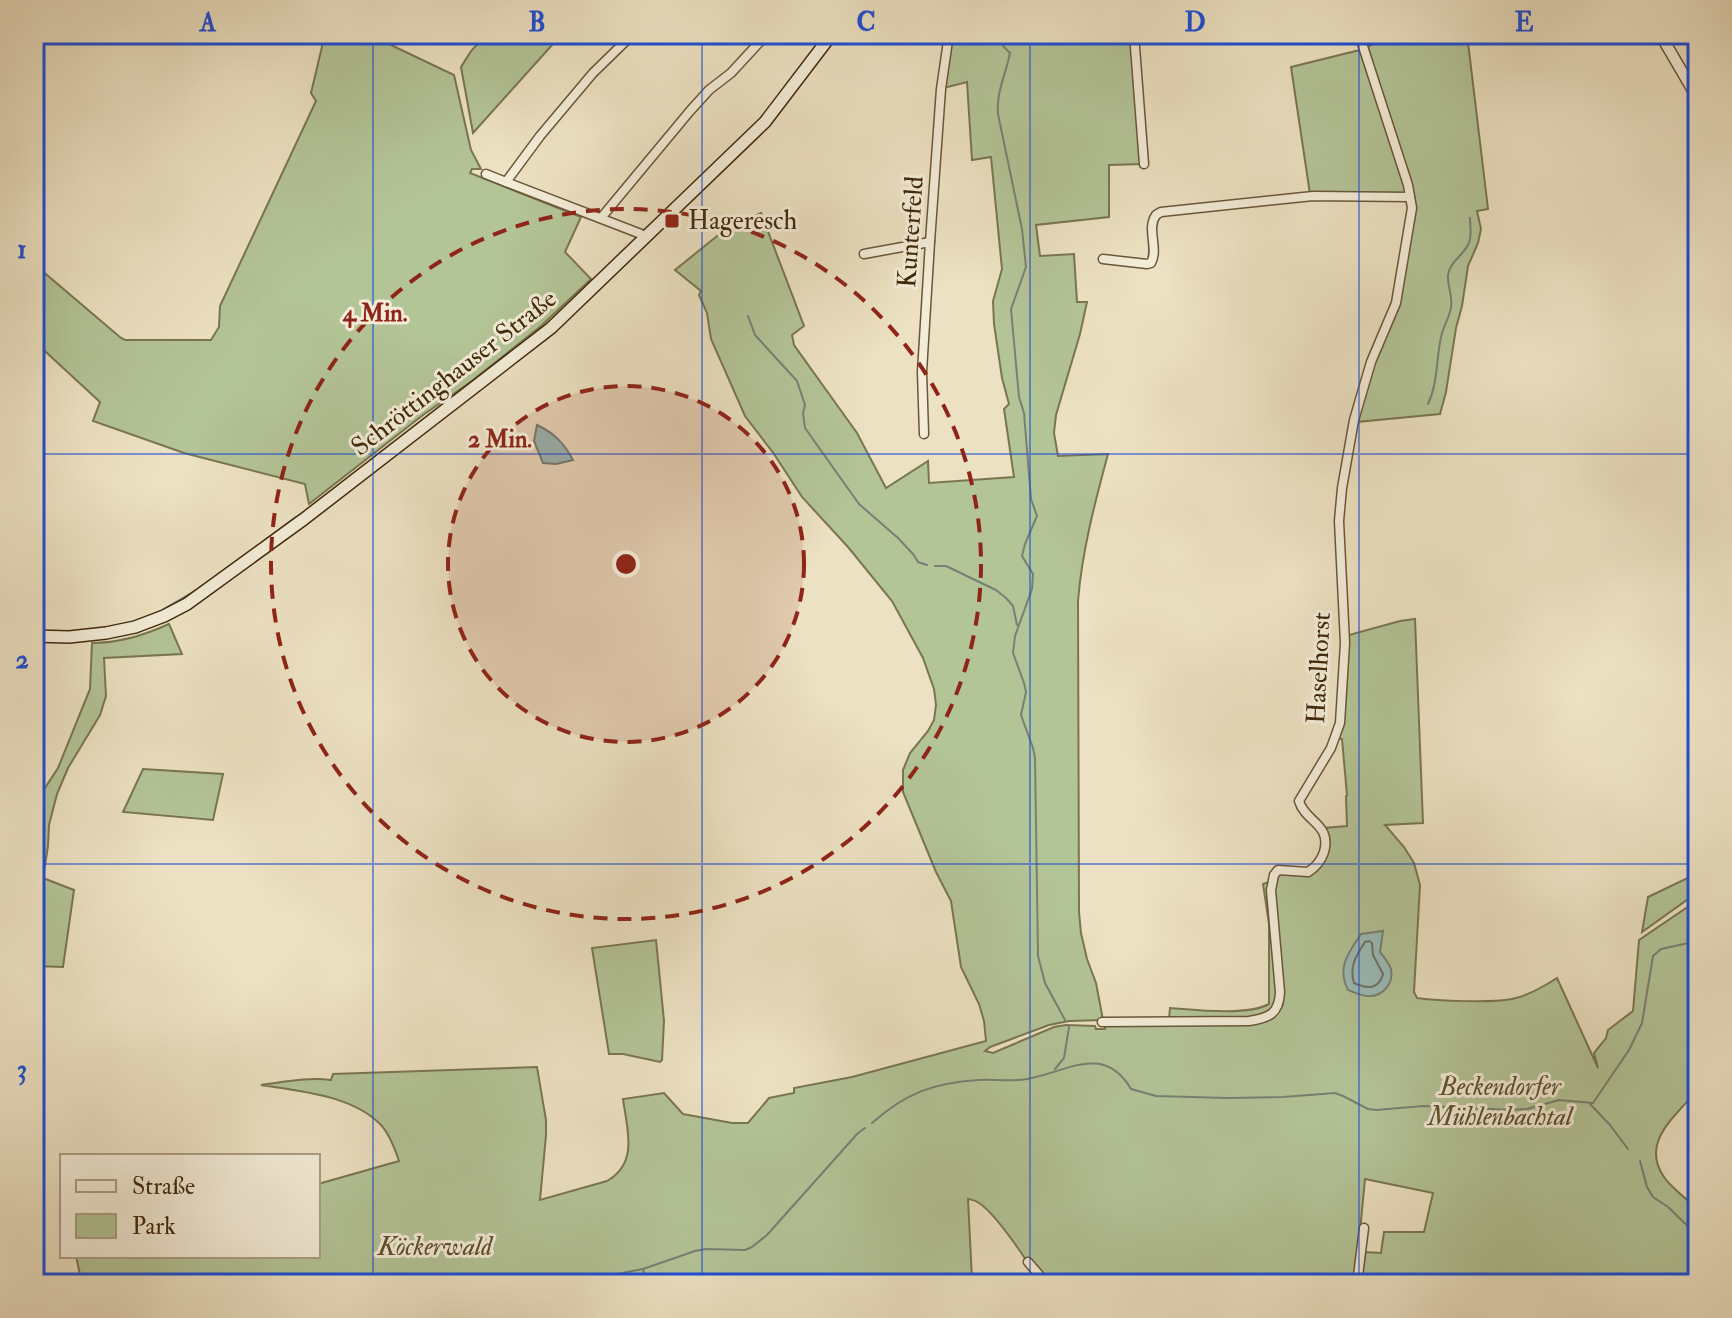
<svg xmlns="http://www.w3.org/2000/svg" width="1732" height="1318" font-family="'IM FELL Double Pica',serif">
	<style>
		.green { fill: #b3c497; stroke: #797650; stroke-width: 2 }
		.water { fill: #9abcb9; stroke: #768173; stroke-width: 2 }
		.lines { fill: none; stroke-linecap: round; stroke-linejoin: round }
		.shore { stroke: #6c7262; stroke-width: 2 }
		.stream { stroke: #768173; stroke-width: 2 }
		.minor-casing { stroke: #6a5638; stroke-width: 11 }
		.tertiary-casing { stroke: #6a5638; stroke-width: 13 }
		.secondary-casing { stroke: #3f280a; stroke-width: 14 }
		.minor { stroke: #f3ecd7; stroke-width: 8 }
		.tertiary { stroke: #f3ecd7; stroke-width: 10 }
		.secondary { stroke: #f3ecd7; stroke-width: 11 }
		.grid { fill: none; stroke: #1d4ed8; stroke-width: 2; stroke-opacity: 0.55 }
		.ring { fill: none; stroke: #8f2418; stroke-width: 4; stroke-dasharray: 14 10 }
		.poi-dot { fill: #8f2418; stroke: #f3ecd7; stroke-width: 3 }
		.labels { text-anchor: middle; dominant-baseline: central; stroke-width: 6; stroke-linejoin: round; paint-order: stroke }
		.poi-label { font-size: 26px; fill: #3f280a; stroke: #f3ecd7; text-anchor: start }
		.street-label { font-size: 26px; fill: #3f280a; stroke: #f3ecd7 }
		.park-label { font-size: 26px; font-style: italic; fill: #5c4f2d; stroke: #f3ecd7 }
		.centre { fill: #8f2418; stroke: #f3ecd7; stroke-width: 4 }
		.ring-label { font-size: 24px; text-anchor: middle; font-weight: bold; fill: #8f2418; stroke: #f3ecd7; stroke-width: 6; stroke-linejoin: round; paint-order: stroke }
		.neatline { fill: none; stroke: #1d4ed8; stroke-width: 3 }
		.grid-label { font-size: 26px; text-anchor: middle; font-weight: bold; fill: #1d4ed8 }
	</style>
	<rect width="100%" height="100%" fill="#ece1c2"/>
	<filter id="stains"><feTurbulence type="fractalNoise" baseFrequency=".0025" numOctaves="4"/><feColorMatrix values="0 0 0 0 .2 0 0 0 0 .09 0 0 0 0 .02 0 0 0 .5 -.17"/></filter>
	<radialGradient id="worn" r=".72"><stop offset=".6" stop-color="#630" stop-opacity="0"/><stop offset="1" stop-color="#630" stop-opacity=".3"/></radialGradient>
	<g class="green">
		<path d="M325,34H368L454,75L471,150L481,169H472L470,173L581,217L565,252L591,279L541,326L472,381L423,415L309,504L305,484L184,453L93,421L100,402L34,341V264L121,338L125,340H211L219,327L220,306L316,101L311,93Z"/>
		<path d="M487,34H562L473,133L461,67L471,51Z"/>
		<path d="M952,34H1133L1142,164L1109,165V217L1036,225L1040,256L1074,254L1077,302H1087L1080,334L1056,415L1054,433L1058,456L1108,454C1095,502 1082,551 1078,601L1079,912L1081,933L1087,959L1096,983L1103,1020L1069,1021L1049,1025L990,1047L985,1051L993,1053L1054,1027L1066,1025L1095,1026L1096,1029H1105V1025H1238L1275,1015L1283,1005L1273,890L1278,872L1308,874L1322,864L1324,828L1347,826L1346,796L1347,795L1342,739L1337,738L1342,722L1349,635L1400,621L1415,619L1423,823L1385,825L1404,847L1414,863L1420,885L1414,992L1417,998C1439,1001 1491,1003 1512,999C1528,996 1543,987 1557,978L1598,1068L1594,1053L1606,1038L1608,1030L1633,1011L1639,940L1698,900V1089C1678,1115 1639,1141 1664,1177C1670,1186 1680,1193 1687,1200L1698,1182V1284H1359L1364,1252L1381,1253L1384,1232H1424L1433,1193L1365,1179L1355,1284H1040C1031,1265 996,1214 979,1203C975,1200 973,1200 968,1199L972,1279L1036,1282L1037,1284H82L76,1256H318V1184L399,1161C395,1149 389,1132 379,1123C350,1095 299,1091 261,1085C285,1082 306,1077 331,1080L333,1074L537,1067L546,1120V1135L540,1200L607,1181C639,1163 627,1129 623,1099L664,1093L683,1114L732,1123H748L769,1098L794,1093V1088L852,1077L986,1041L984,1021L979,1004L961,967L951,901L936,872L903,792V770L910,753L928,731L934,720L936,705L934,689L923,658L892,601L848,547L802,497L774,454L745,416L711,339L707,313L699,295L701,291L675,270L717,236L761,213L804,326L792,335L794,345L857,433L886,488L928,461L929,483L1014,477L1004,409L1009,404L1002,378L994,324L993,301L1002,269L991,157L972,160L967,82L944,88Z"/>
		<path d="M1395,34H1467L1488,209L1477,211L1481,229L1478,243L1468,266L1462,306L1456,328L1446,392L1440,414L1356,422L1374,362L1398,304L1416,208L1412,184L1367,47Z"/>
		<path d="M1360,50L1407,194H1310L1291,67Z"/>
		<path d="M169,624L182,654L104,658L106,696L100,715L68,768L57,794L49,825L48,846L43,878L74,890L63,967L34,966L35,812L43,791L58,768L90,689L92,643C119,643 145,635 169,624Z"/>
		<path d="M143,769L223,774L213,820L123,812Z"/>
		<path d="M1698,873V892L1642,932L1648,897Z"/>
		<path d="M1269,882L1278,997L1274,1009L1254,1018L1169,1019L1170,1008C1196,1010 1247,1016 1269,1004V924L1263,884Z"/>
		<path d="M656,940L664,1021L662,1060L660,1062L623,1054H609L592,948Z"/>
	</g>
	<g class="water">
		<path d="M537,425C554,433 564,443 573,460L556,464L543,463L534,441Z"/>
		<path d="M1383,931L1380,952C1384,957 1389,963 1391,969C1394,984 1382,997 1368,996C1361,996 1354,992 1348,990C1336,968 1349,952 1361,934Z"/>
	</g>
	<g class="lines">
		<path class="shore" d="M1365,942L1369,941L1372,943L1373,955L1383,974C1379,990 1367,989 1354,983C1349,966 1356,956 1365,942Z"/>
		<g class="stream">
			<path d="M1001,34L1003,46L1010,53C1006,74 996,92 998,114L1022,229L1026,267L1011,309L1019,397L1024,413L1031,499L1037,516L1025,544L1022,556L1033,574L1032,589L1015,636L1013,653L1024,683L1026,692L1021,715L1033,748L1035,758L1038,956L1045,983L1065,1020"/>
			<path d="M748,316L755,335L797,381L805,405L803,413L805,428L859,504L898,538L913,554L918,562L927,565"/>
			<path d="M1428,404C1438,383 1436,360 1441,337C1443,326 1450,317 1451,307C1453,296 1447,285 1448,275C1450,261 1464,255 1469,243C1472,235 1470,226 1470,218"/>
			<path d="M935,566H946L996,590L1006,598L1013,606L1017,625"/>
			<path d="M213,578L296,517"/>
			<path d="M159,612L198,589"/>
			<path d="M1055,1069L1064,1058L1069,1027"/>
			<path d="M1590,1104L1610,1125L1628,1149"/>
			<path d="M872,1123C906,1093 933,1083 978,1080C994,1079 1010,1082 1027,1079C1065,1073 1103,1042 1131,1089L1156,1096L1227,1098L1283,1097L1335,1093L1343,1096L1368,1109L1376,1110L1423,1106L1510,1110L1527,1109L1559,1100L1593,1103L1629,1050L1642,1023L1653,956L1661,949L1698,941"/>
			<path d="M1640,1161L1647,1187L1653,1197L1668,1207L1698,1236"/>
			<path d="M643,1270L648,1284"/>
			<path d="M596,1278L643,1269L695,1251L706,1249L745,1250L752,1247L767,1235L858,1133L865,1128"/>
			<path d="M499,1284L538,1280L588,1279"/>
		</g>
		<g class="minor-casing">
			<g id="minor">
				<path d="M1134,34L1144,164"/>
				<path d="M486,174L506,182L540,136L593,73L633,34"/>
				<path d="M506,182L641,234L646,238"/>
				<path d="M601,218L690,111L709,90L731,73L767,34"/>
				<path d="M864,254L930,242"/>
				<path d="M1103,259L1147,264L1151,263C1159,248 1146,229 1156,215L1161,212L1313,196L1410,197"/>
				<path d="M924,434L922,372L930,242L941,89L949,34"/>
				<path d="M1102,1022L1249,1021C1269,1018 1279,1014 1280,992L1271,890L1274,875L1278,870L1308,872C1316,867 1321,861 1324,852C1332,824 1305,822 1299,801L1331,748L1340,723L1345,643L1339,521L1342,488L1354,420L1371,362L1396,303L1412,208L1408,185L1359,34"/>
				<path d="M1028,1262L1047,1284"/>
				<path d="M1357,1284L1364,1228"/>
			</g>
		</g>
		<g class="tertiary-casing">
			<path id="tertiary" d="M1660,34L1698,99"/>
		</g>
		<g class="secondary-casing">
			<path id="secondary" d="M34,636L69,637L106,633L135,627L164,616L187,604L304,519L551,328L765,122L832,34"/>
		</g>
		<use href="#minor" class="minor"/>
		<use href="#tertiary" class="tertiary"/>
		<use href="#secondary" class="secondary"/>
	</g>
	<path class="grid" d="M373,34V1284M702,34V1284M1030,34V1284M1359,34V1284M34,454H1698M34,864H1698"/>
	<circle cx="626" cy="564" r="178" fill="#8f2418" fill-opacity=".12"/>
	<g class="ring">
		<circle cx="626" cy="564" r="178"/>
		<circle cx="626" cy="564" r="355"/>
	</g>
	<rect class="poi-dot" x="664" y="213" width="16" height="16" rx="4"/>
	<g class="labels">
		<g class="poi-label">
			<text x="688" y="221">Hageresch</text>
		</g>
		<g class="street-label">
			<text transform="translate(911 232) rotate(-86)">Kunterfeld</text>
			<text transform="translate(454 373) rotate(-38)">Schröttinghauser Straße</text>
			<text transform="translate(1319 668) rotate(-87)">Haselhorst</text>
		</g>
		<g class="park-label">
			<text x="1500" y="1087">Beckendorfer<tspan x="1500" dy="30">Mühlenbachtal</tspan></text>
			<text x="435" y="1247">Köckerwald</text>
		</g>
	</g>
	<circle cx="626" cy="564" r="12" class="centre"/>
	<g class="ring-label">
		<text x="375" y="321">4 Min.</text>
		<text x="500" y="447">2 Min.</text>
	</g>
	<rect width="1732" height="1318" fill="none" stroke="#ece1c2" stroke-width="88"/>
	<rect x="60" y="1154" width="260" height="104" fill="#f3ecd7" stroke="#ab9e85" stroke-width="2"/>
	<rect x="76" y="1180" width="40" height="12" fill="#f3ecd7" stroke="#ab9e85" stroke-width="2"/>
	<text x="132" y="1194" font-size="24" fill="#3f280a">Straße</text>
	<rect x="76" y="1214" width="40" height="24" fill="#b3c497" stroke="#ab9e85" stroke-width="2"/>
	<text x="132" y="1234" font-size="24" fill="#3f280a">Park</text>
	<rect x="44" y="44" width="1644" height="1230" class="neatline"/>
	<g class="grid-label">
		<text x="208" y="31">A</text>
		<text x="537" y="31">B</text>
		<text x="866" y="31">C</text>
		<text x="1195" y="31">D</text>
		<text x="1524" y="31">E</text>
		<text x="22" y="258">1</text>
		<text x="22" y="668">2</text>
		<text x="22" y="1078">3</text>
	</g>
	<rect width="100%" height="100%" filter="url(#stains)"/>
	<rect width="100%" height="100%" fill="url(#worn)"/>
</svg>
